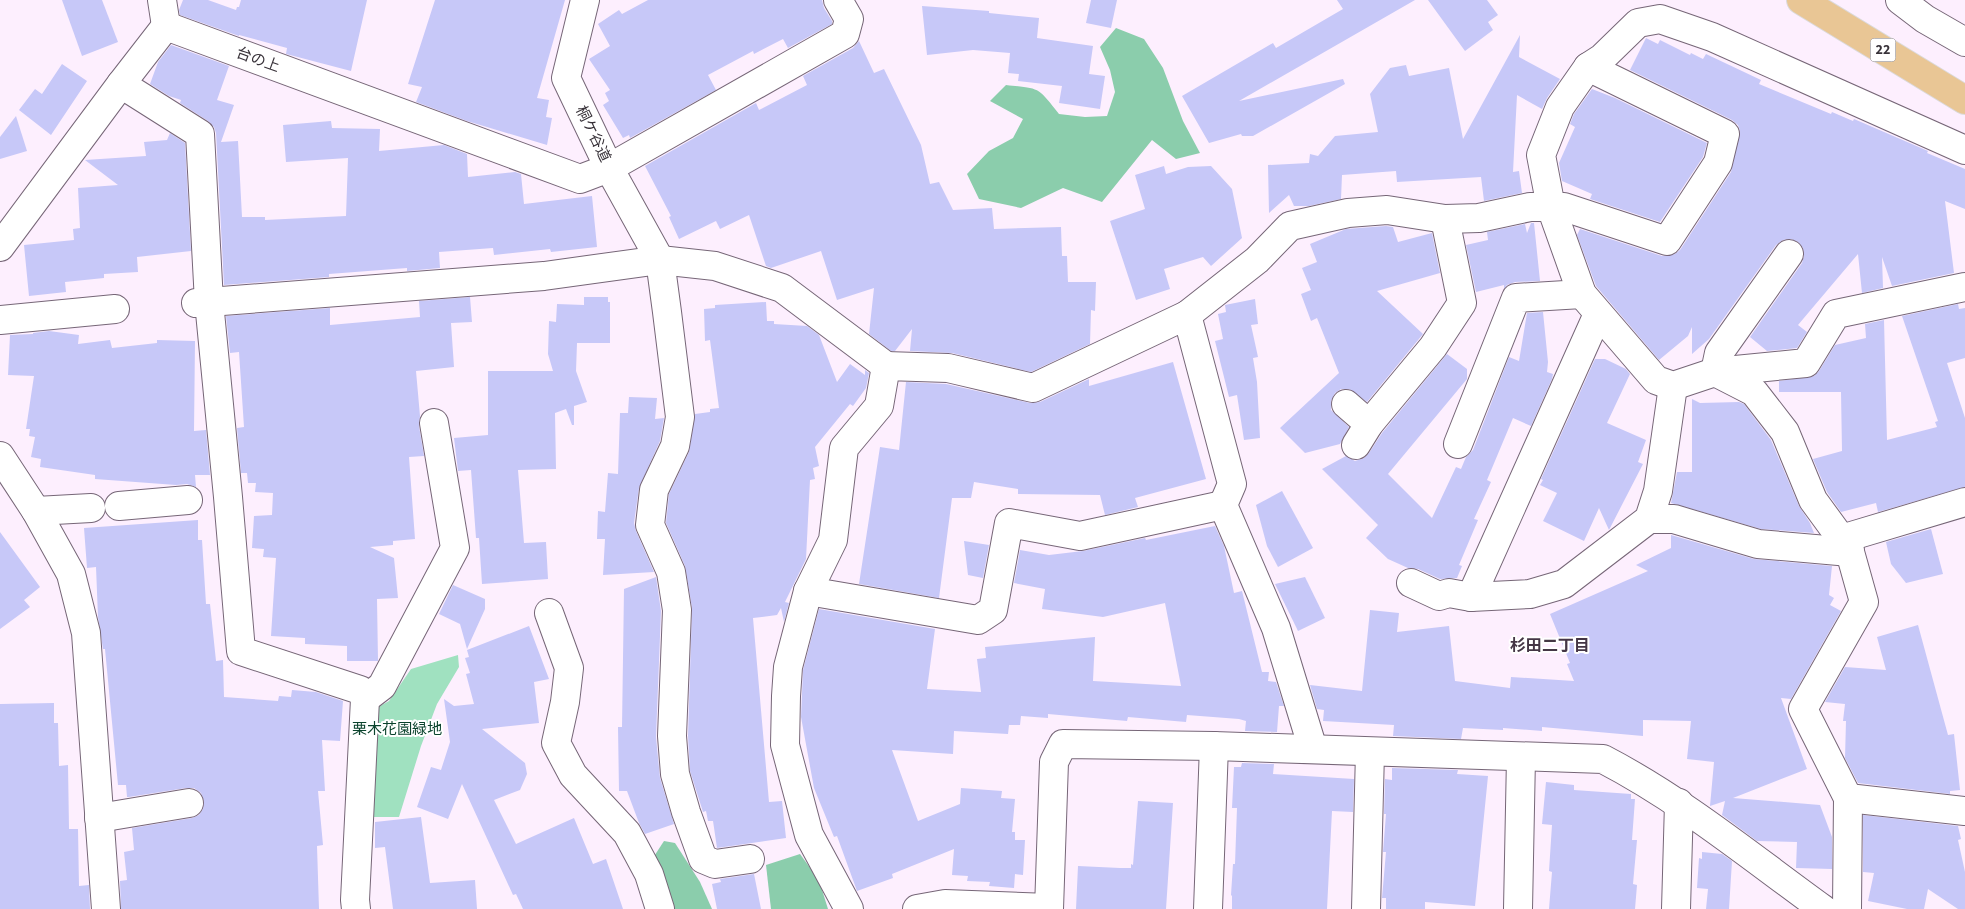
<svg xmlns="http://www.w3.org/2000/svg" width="1965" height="909" font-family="'Source Sans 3','Noto Sans JP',sans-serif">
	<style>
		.green { fill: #a0e1c0 }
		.forest { fill: #8bcdac }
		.building { fill: #c7c8f8 }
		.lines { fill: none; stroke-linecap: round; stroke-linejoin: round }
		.minor-casing { stroke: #766677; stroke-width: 30 }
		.major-casing { stroke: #dbdadb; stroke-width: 30 }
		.minor { stroke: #fff; stroke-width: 28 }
		.major { stroke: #e9c695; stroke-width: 28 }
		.labels { text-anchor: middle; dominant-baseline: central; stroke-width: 4; stroke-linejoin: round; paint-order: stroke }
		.shield { fill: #fff; stroke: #747074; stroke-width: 1 }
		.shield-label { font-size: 14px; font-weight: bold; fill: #383239 }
		.street-label { font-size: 15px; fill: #383239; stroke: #fff }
		.park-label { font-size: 15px; fill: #0a422c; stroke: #fff }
		.neighbourhood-label { font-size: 16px; font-weight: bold; fill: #443645; stroke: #fff }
	</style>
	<rect width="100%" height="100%" fill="#fdeffe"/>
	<path class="green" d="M458,655L459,667L437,704L421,746L399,817H367L369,712L389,701L411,669Z"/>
	<g class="forest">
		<path d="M1116,28L1144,39L1163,68L1183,121L1200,153L1176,159L1152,140L1102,202L1063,188L1021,208L979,199L967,174L989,151L1013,138L1023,119L990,101L1006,85C1040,89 1037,86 1059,114L1085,117L1107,116L1115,92L1110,70L1100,47Z"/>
		<path d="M664,841L675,843L700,882L712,909H666L651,861Z"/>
		<path d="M800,854L819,880L828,909H771L766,865Z"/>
	</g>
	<g class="building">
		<path d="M62,0H102L118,42L82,56Z"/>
		<path d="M183,0H208L236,10L237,7H239L241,0H367L351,71L290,55L286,54L287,48L239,35V36L180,15L179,10Z"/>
		<path d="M435,0H565L537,98L549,100L546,117L552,118L547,145L467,121L416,102L422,87L408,84Z"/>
		<path d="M648,0H822L824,8L832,21V24L788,48L783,39L754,54L753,51L708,75L716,90L630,138L629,135L623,138L603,105L609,101L605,93L610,90L589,59L610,46L598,24L619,10L622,14Z"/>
		<path d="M1091,0H1117L1111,28L1086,23Z"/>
		<path d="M1337,0H1415L1239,101L1343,79L1345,84L1253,136H1242L1241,134L1209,143L1182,96L1273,43L1276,48L1343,9Z"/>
		<path d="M1428,0H1487L1498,15L1488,22L1493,30L1465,51Z"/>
		<path d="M922,6L989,11V13L1039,18L1037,38L1093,46L1089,74L1105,76L1100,109L1059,103L1062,86L1018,81L1019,74L1008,73L1010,53L973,50L927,55Z"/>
		<path d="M1520,35L1519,57L1560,79L1547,98L1542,109L1517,95L1513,172L1519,171L1522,193L1484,201L1481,177L1397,182L1396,171L1342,175L1341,199L1309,206H1294L1289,195L1269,213L1268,165L1309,163L1310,154L1318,156L1335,136L1378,132L1370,94L1390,68L1406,65L1409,76L1449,68L1463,139Z"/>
		<path d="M1646,38L1658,44L1660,40L1690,55L1691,53L1703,59L1706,54L1761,80L1759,84L1831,114L1832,112L1853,121L1854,119L1928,151L1927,153L1965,169V209L1945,201L1954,273L1892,286L1882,257L1883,288L1862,293L1858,254L1798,325L1807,332L1797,348L1767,351L1750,337L1802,263L1804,256L1803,248L1798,242L1791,239L1783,240L1776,245L1709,339L1692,354V327L1688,336L1659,360L1596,286L1577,235L1580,229L1662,256L1675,254L1680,250L1731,172L1740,131L1738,125L1732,120L1630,70Z"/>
		<path d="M859,41L874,73L884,69L921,145L930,184L939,182L953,210L992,208L994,229L1061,227L1062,256H1067L1068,282H1096L1095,311L1091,310L1090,344L1031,372L952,353L910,351L912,329L895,351H891L869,334L874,288L837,300L821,251L771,268L766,266L749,215L720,229L716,221L679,239L669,217L671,216L645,166L756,103L759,110L807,85L803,76L853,48Z"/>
		<path d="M171,45L229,66L217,100L234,105L221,142L238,141L242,217H265V220L346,216L348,158L286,162L283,125L331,121L332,128L380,129L379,151L444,145L467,154L468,177L515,172L521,174L524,204L592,196L597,247L551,252L550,249L494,255L493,248L439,252L440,268L407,271V268L329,274V277L224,285L216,133L214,127L208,121L180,103L181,100L169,96L150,84L158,62Z"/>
		<path d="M62,64L87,81L51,135L19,110L35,89L42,94Z"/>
		<path d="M1592,89L1615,98L1707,143L1703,157L1660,222L1590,199L1592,194L1562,181L1559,163L1575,127L1570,124L1574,114Z"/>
		<path d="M16,116L27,151L0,159V137Z"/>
		<path d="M170,133L185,143L191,251L137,257L138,272L104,274V278L65,282L66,292L29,296L24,245L74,240L73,229L80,228L78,188L118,185L85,160L146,156L144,142L167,140Z"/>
		<path d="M1164,166L1166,174L1188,167L1211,166L1232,189L1242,238L1211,266L1203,257L1164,269L1170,289L1136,300L1110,221L1145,209L1135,175Z"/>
		<path d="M1531,223H1534L1540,281L1515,282L1507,285L1504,289V285L1476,292L1466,245L1488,240L1487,232L1525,224L1527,233Z"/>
		<path d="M1386,226L1393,227L1398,242L1432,233L1440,273L1377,291L1423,334L1367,402L1349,389H1341L1335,393L1331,401V410L1349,427L1340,444L1305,453L1280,428L1339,373L1317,318L1311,321L1301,294L1311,290L1302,268L1317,262L1310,244L1346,229Z"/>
		<path d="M470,297L472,322L451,323L454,367L416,371L420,416L419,426L424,456L409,457L415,539L393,541V545L370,547L394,558L398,598L377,599L378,661H347V646L305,644V638L271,636L276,558L263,557L264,549L252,548L254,516L272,515L273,493L255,492L256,483H248L247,473H241L237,428L244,427L239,352L230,353L226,316L330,308V325L420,317L419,301Z"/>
		<path d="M584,297H608V302H610V343H577L576,371L587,402L574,406V425H572L566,409L555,413L556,469L518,470L524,543L546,542L548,579L482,584L479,538H476L471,470L458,471L454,438L488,435V371H553L548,354L549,321L556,322L557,304L584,305Z"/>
		<path d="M1255,299L1258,324L1251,325L1258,357L1253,358L1257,382L1260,438L1244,440L1237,395L1229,397L1215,341L1223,339L1218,314L1226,312L1225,305Z"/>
		<path d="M766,302L767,321H774V324L807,326L819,335L837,382L850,364L865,375V370L869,373L866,388L853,406L850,404L815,447L819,466L813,468L815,479L810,480L806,559L785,602L789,603L784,622L781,608L777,615L753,618L769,802L782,801L786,838L717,848L713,821H708L706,811L703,812L690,771L688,736L692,608L685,566L666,523L669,494L689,452L695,414L710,412V409L719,408L710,340L705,341L704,309L715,308V305Z"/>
		<path d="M1958,304L1959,309L1965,308V358L1947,363L1965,418V487L1878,512L1876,503L1841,512L1827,492L1813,459L1842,451L1841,392H1779V381L1814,376L1819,371L1835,345L1866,338L1865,324L1884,320L1887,440L1937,427L1935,422L1938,421L1902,316Z"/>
		<path d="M1543,312L1548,362L1547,372L1553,374L1552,379L1531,426L1513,418L1487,480L1491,482L1474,519L1478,520L1459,565L1462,566L1457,578L1440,579L1418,569L1408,568L1388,559L1366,538L1378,525L1322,469L1346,456L1355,461L1364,458L1369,453L1382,433L1447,354L1467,369V379L1388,474L1432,518L1456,467L1461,469L1466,457L1473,450L1509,357L1519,361L1527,313Z"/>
		<path d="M49,331L79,335L78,344L110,340L112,348L157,343V340L195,341L194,431L206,430L210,475H195L196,487L187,484L176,485L95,479V475L40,467L41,459L31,457L35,437L29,436L30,429H26L34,376L8,375L10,335L33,334V333Z"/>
		<path d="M1595,359H1605L1626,369L1630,374L1607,423L1646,440L1638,462L1643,464L1609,530L1599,508L1584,541L1543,521L1557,493L1540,485L1543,480L1541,479Z"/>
		<path d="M1173,362L1206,479L1135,498L1138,507L1105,515L1100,495L1018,494V489L974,482L971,498H952L939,598L859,584L880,447L899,450L906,382L946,384L1030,403L1040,402L1089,379V386Z"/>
		<path d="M629,397L657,398L655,419L664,418L660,441L639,488L634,523L636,531L654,572L603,575L605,539H597L598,511L605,512L608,473L618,474L620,413H628Z"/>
		<path d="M1692,399L1700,403L1739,402L1744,404L1771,440L1799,506L1810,523L1814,533L1761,529L1671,503L1677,472H1692Z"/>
		<path d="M1282,491L1313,548L1278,567L1267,546L1256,505Z"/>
		<path d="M198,520V540H202L206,604H210L216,661L223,660L224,697L278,701L279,696L291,697L292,690L316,692L343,701L340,741L322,740L325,791H318L323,845L317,846L319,909H121L120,881L127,880L124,852L134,850L132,828L192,818L199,815L203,809L204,801L201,793L194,788H186L129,797H127L126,785H118L105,649H103L98,617L96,567L87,568L84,528Z"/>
		<path d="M1215,526L1224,546L1234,593L1242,591L1262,672H1269L1268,681L1276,682L1284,706H1279L1277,732L1245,731L1246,721L1239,719L1187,715L1186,722L1128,717L1127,721L1048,714V718L1021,716L1020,725H1009L1008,734L954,731L953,754L892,750L918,821L960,804L961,788L1002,791L1001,798L1015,799L1012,832H1015V840H1025L1023,875L1015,874L1014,888L989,886L990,882L967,881L968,876L952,875L954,849L892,874L893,878L857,891L837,836L834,837L814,788L801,717L803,670L819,609L935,629L927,689L981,692L977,659L986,658L985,647L1095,637L1093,681L1181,686L1165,603L1103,617L1042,609L1045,589L1014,583L1020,550L1049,555L1083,551L1145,538L1146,540Z"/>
		<path d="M1931,529L1943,574L1906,583L1891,564L1886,542Z"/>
		<path d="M0,532L40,587L24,600L30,607L0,629Z"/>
		<path d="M1671,535L1754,559L1832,566L1829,595L1834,598L1830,605L1841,611L1791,699L1781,698L1807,769L1733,798L1820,805L1832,837V869L1796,868L1797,842L1757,841L1722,815L1725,801L1710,806L1714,762L1687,759L1691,721L1643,720V736L1542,727V731L1503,728V730L1463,728L1461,739L1393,736L1394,725L1323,721L1324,710L1317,709L1310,685L1362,691L1370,610L1399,613L1397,632L1449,626L1455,681L1510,688L1511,677L1574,681L1567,664L1570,663L1550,614L1648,571L1636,565L1671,548Z"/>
		<path d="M964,541L989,545L983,578L968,575Z"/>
		<path d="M656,577L661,611L656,737L660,778L674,824L645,834L639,823L627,791H619L618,727H622L624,589Z"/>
		<path d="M1305,577L1325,618L1298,631L1275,584Z"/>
		<path d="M453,585L485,599V609L467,649L460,624L439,614Z"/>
		<path d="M1918,625L1948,735L1954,734L1960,790L1950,791V794L1858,783L1845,758L1846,721H1843L1845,704L1825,702L1845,667L1886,670L1877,637Z"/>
		<path d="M529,626L549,679L534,682L539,723L482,729L525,763L527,774L520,790L494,800L516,844L574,818L593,864L606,859L623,909H523L516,894L513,895L462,784L448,819L417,807L431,767L441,770L450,742L444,699L454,706L474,704L466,674L470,673L465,658L469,657L467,650Z"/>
		<path d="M54,703V723H58L59,766L68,765L69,829H78L79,886L89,885L90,909H0V704Z"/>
		<path d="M1242,763L1274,764L1273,774L1354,779L1353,812L1332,811L1327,909H1232V896L1231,895L1233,864H1235L1237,808H1232L1234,767H1241Z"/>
		<path d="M1392,768L1458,770L1457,774L1488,776L1475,906L1425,902V909H1386V898H1382L1386,852H1383L1386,814H1384L1385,779L1392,780Z"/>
		<path d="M1546,782L1574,785V790L1631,794V799H1635L1632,840H1637L1633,884L1637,885L1635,909H1549L1552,872L1549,871L1552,825L1542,824Z"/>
		<path d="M1138,801L1173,803L1166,909H1076L1078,866L1120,868H1131V864L1133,865Z"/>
		<path d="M1863,815L1958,826L1961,839L1958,840L1965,872V909H1958L1928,889L1924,909H1907L1868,901L1874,873L1863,872Z"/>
		<path d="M421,817L430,883L475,880L477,909H393L385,847L375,848V822Z"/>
		<path d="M1702,852L1722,854L1732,861L1729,909H1706L1708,889L1697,888L1699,858L1702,859Z"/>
		<path d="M754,874L761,909H717L712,884L721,882L720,879Z"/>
	</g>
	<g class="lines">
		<g class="minor-casing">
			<g id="minor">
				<path d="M162,0L166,26"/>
				<path d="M585,0L566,78L609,168L660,260L667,312L680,417L675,446L654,490L650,525L671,572L677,610L672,736L675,774L686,812L703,859L715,864L750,859"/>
				<path d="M1900,0L1925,19L1965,42"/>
				<path d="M166,26L580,179L609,168L845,34L849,19L838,0"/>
				<path d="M121,84L200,134L209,302L228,497L241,651L360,690L365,699L355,900L356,909"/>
				<path d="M1965,150L1712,37L1660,19L1638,23L1602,58L1588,67L1560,107L1541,155L1551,207L1582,294L1656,380L1673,386L1715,372L1806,363L1836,314L1965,287"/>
				<path d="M0,247L121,84L166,26"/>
				<path d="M1789,254L1719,353L1715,372L1754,392L1785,432L1813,500L1840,537H1848L1850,552L1864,602L1803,709L1848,798L1847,909"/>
				<path d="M196,303L544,276L660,260L715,266L782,288L886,366"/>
				<path d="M1187,315L1257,260L1290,226L1348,213L1387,210L1445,219L1479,218L1530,207H1564L1667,241L1718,163L1725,134L1588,67"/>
				<path d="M0,320L115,309"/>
				<path d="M1346,404L1369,424"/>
				<path d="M1458,444L1516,298L1582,294"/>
				<path d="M1356,445L1369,424L1433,347L1462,303L1445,219"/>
				<path d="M0,456L36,511L71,574L86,633L106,909"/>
				<path d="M119,506L188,500"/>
				<path d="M36,511L91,508"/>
				<path d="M1649,519H1674L1758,544L1850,552"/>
				<path d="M1848,537L1965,502"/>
				<path d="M1411,583L1439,596L1449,593L1471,597L1530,594L1564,584L1649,519L1658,491L1673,386"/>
				<path d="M808,591L978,620L993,610L1009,523L1080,536L1223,505"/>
				<path d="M1471,597L1598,314"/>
				<path d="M549,613L569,668L565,702L556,743L573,775L627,833L649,874L660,909"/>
				<path d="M365,699L382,686L455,548L434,423"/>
				<path d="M1848,798L1965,811"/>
				<path d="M99,818L189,803"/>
				<path d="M849,909L809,835L785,745L786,696L788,667L808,591L833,540L844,448L879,406L886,366L948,368L1033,388L1187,315L1232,484L1223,505L1276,628L1313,749"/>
				<path d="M917,909L945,904L1049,908"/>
				<path d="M1049,909L1054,762L1063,744L1214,746L1603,759C1682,800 1751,857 1823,909"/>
				<path d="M1208,909L1214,746"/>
				<path d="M1366,909L1370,752"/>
				<path d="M1518,909L1521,757"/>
				<path d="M1676,909L1679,803"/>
			</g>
		</g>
		<g class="major-casing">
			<path id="major" d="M1801,0L1965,100"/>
		</g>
		<use href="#minor" class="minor"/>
		<use href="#major" class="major"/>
	</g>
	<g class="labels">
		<rect class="shield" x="1870.5" y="38.5" width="25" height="23" rx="4"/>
		<g class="shield-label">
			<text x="1883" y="50">22</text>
		</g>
		<g class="street-label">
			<text transform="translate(258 60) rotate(20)">台の上</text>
			<text transform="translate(593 134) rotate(64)">桐ケ谷道</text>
		</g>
		<g class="park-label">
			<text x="397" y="729">栗木花園緑地</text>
		</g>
		<g class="neighbourhood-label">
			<text x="1550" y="646">杉田二丁目</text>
		</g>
	</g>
</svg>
